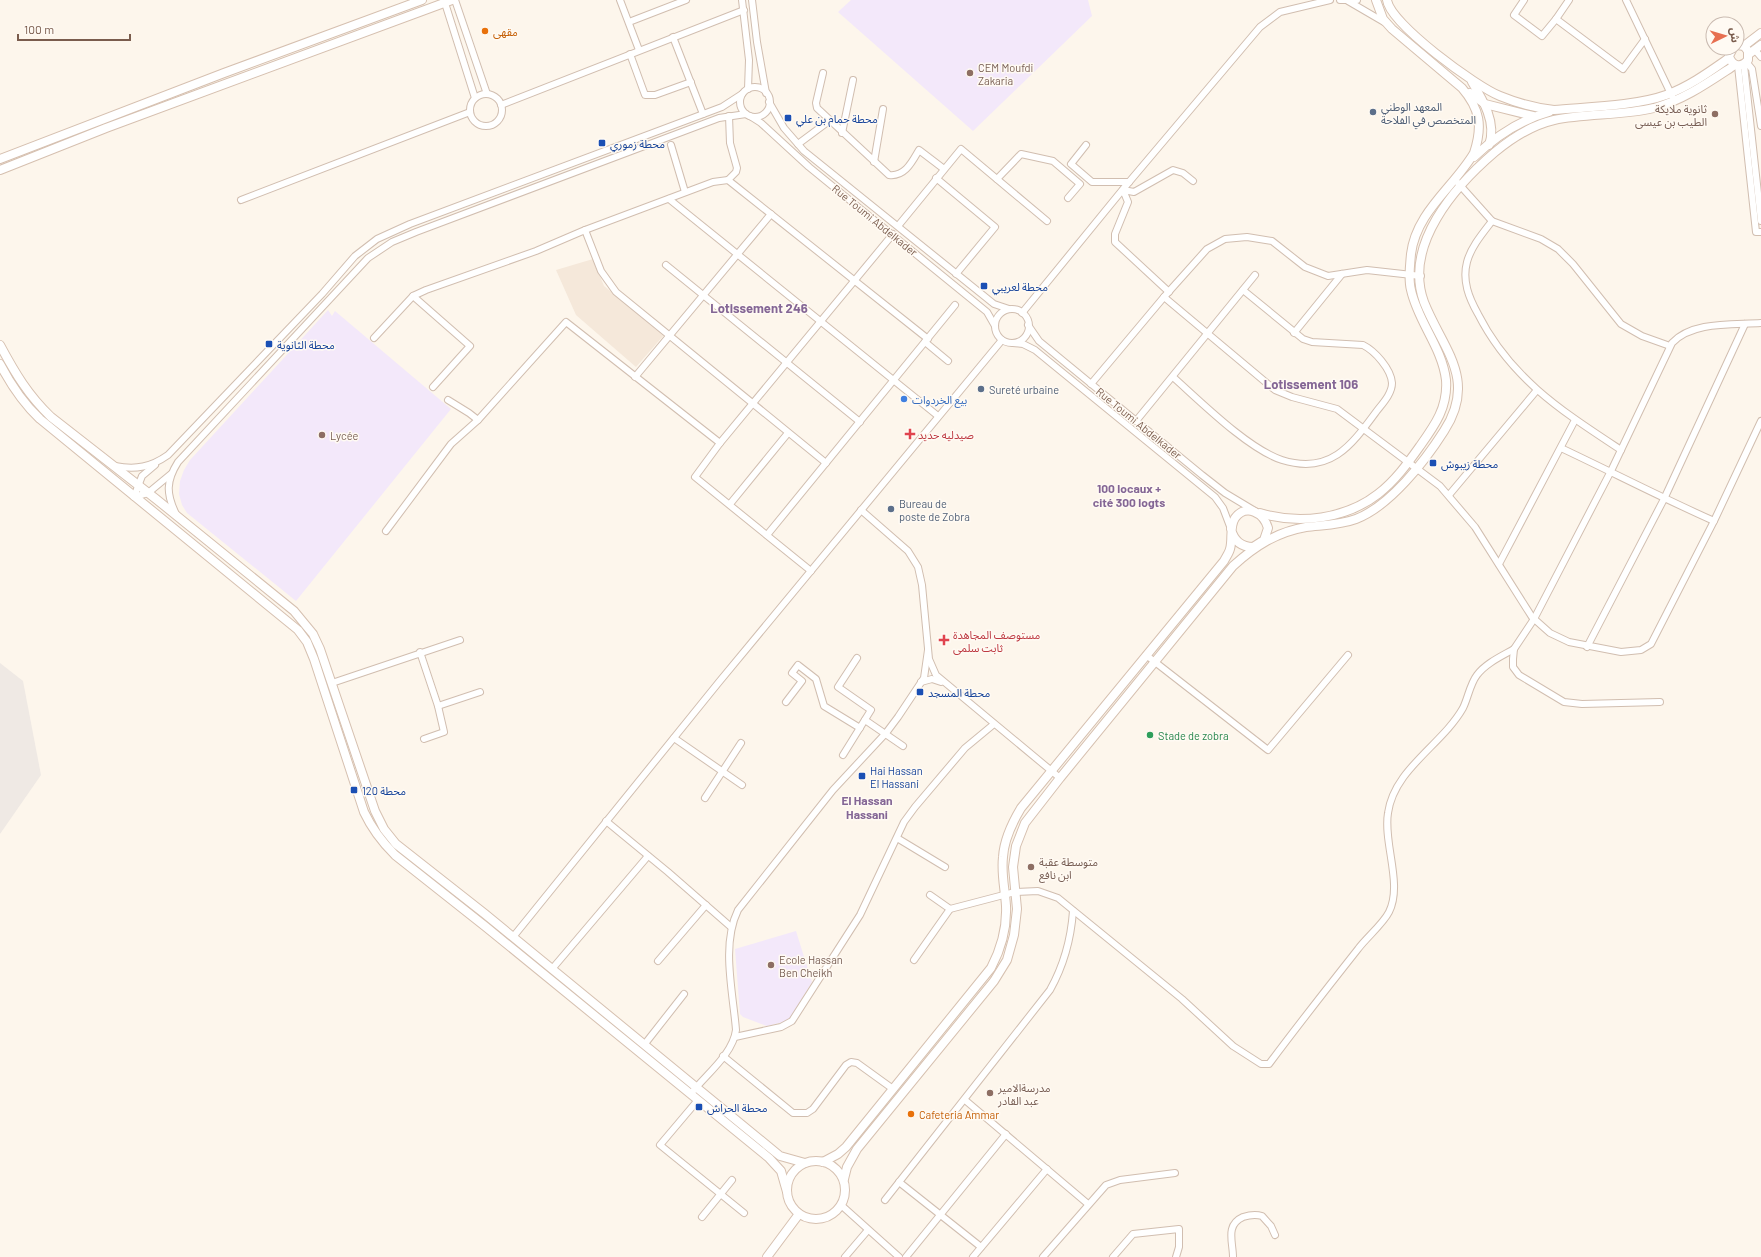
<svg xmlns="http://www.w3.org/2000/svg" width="1761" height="1257" font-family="Barlow,'Noto Sans Arabic',sans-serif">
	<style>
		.residential { fill: #f5e8da }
		.industrial { fill: #efe9e4 }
		.education { fill: #f3e8fa }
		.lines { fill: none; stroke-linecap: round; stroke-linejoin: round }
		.street-casing { stroke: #d1beb0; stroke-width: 8 }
		.secondary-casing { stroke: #d6c0b0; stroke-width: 10 }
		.street { stroke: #fff; stroke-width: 6 }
		.secondary { stroke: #fff; stroke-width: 8 }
		.food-dot { fill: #e8710a; stroke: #fffaf3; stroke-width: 1.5 }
		.education-dot { fill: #8d6e63; stroke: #fffaf3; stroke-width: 1.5 }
		.service-dot { fill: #5c6f8a; stroke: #fffaf3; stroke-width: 1.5 }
		.transit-dot { fill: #1a4fb4; stroke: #fffaf3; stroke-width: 1.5 }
		.shop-dot { fill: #3f7fe0; stroke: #fffaf3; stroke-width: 1.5 }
		.health-dot { fill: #e0444e; stroke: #fffaf3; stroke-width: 1.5 }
		.leisure-dot { fill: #2e9e5b; stroke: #fffaf3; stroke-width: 1.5 }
		.labels { text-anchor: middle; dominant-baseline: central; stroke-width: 3; stroke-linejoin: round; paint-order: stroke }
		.food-label { font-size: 11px; fill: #c56008; stroke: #fffaf3; text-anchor: start }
		.education-label { font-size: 11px; fill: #785e54; stroke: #fffaf3; text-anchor: start }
		.service-label { font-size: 11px; fill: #4e5e75; stroke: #fffaf3; text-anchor: start }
		.transit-label { font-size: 11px; fill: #164399; stroke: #fffaf3; text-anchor: start }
		.street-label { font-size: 11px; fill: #7a5c4d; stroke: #fffaf3 }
		.shop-label { font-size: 11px; fill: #366cbe; stroke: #fffaf3; text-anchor: start }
		.health-label { font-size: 11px; fill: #be3a42; stroke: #fffaf3; text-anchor: start }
		.leisure-label { font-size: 11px; fill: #27864d; stroke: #fffaf3; text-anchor: start }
		.neighbourhood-label { font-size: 12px; font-weight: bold; fill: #846695; stroke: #fffaf3 }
		.quarter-label { font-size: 13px; font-weight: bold; fill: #846695; stroke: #fffaf3 }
	</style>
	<rect width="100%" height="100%" fill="#fdf6ec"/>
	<path class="residential" d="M593,259L604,286L664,335L636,367L576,315L556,270Z"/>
	<path class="industrial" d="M0,663L23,681L41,775L0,834Z"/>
	<g class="education">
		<path d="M851,0H1088L1092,16L973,131L838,12Z"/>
		<path d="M328,310L332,316L335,311L451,409L296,601L187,513L182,505L179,494L180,481L184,470L190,460Z"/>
		<path d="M796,931L812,982L790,1018L787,1021L767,1026L743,1017L740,1014L735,949Z"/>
	</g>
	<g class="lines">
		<g class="street-casing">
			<g id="street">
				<path d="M455,0L487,94"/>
				<path d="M620,0L639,50"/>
				<path d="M742,0L749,60L748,89"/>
				<path d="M752,0L757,42L766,93"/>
				<path d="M1340,0H1357"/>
				<path d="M1524,0L1514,15L1542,36L1556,19L1623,69L1645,39"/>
				<path d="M1626,0L1672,96"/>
				<path d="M1348,1L1384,22"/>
				<path d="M445,3L475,98"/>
				<path d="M1556,19L1569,0"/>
				<path d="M629,22L686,0"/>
				<path d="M673,37L703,114"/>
				<path d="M1755,50L1761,57"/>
				<path d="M630,54L645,95H655L691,82"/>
				<path d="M1747,63L1752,69L1761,126"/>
				<path d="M1744,65L1761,221"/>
				<path d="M1738,66L1756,232H1761"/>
				<path d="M823,73L816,103L817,108L889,175C905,177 912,162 919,150L944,169"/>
				<circle cx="755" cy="102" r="15"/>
				<circle cx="486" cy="110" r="16"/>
				<path d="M769,102L784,128L804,151L994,304L1009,309"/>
				<path d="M501,105L744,10"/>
				<path d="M750,116L761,123L809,167L987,312L995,326"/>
				<path d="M842,133L853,80"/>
				<path d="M798,144L829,121"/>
				<path d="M671,145L685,192"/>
				<path d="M1086,145L1071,164L1092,182H1129"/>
				<path d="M874,162L883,109"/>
				<path d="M936,178L995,227L956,274"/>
				<path d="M997,179L1021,154L1053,161L1080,184L1068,198"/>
				<path d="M728,180L736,172L737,168L730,143L729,116"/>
				<path d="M1458,183L1492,221L1541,239L1558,249L1573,264L1621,324L1642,336L1670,346"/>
				<path d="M669,199L938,416"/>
				<path d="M241,200L470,112"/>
				<path d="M1492,221C1482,234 1471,247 1467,262C1462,281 1469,298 1478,314C1511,379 1562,411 1621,450"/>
				<path d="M898,226L961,149L1047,221"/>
				<path d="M585,230L601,271L616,292L826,463"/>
				<path d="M666,265L860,422"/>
				<path d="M1169,292L1115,242V234L1128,202L1123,190L1134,192L1173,170L1183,173L1193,181"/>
				<path d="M413,296L470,346L433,387"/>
				<path d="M1164,297L1275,390L1292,397L1337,409L1440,486L1475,527L1532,617L1550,633L1569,642L1621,652L1641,650L1651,644L1714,521L1761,421"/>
				<circle cx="1012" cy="326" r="17"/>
				<path d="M1022,313L1124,188L1260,27L1280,12L1330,0"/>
				<path d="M1028,325L1039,341L1202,475L1225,493L1255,511"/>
				<path d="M1294,333L1342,274"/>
				<path d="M374,338L413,296L426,290L536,251L585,230L713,182L728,180L928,339"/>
				<path d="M925,342L948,361"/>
				<path d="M1013,343L1023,344L1035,350L1215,497L1223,508L1231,529"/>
				<path d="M635,377L771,214"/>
				<path d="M1173,377C1200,401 1248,449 1282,460C1330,475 1351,446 1376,412C1382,404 1392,394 1392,383C1391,369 1375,351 1363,345L1312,342L1303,339L1243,290"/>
				<path d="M1091,384L1164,297L1207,249L1225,239L1247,237L1272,241L1305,267L1328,276L1367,270L1421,276"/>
				<path d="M448,400L469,413L478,420L566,322L720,443L695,477L811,571"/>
				<path d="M1136,421L1255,275"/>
				<path d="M720,443L893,234"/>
				<path d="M1561,448C1612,472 1662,498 1714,521"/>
				<path d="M155,465L142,476L134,497L148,493L171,474"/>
				<path d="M115,466C136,470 151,467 168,455L322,294L355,256L377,239L410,224L722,107L742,94"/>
				<path d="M1449,495L1537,390"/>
				<path d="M730,504L788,433"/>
				<path d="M861,510L908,551L918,567L922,585L929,659L936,675L1060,778"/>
				<path d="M176,514C166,494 166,481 178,462L368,258L392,242L416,232L719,118L746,114"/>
				<path d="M386,531L451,444L478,420"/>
				<path d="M767,535L955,305"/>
				<path d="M1499,564L1575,420"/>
				<path d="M1587,647L1664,499L1745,324"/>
				<path d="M420,652L438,706L444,732L424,739"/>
				<path d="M1146,655L1268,750L1348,655"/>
				<path d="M921,682L932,679L941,682"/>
				<path d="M332,683L460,640"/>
				<path d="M786,702L802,681L792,673L798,665L816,679L824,706L860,728"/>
				<path d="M1660,702L1582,704L1564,702L1519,675L1513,667V659L1514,649L1534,619L1611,471L1672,343C1692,321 1733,325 1761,323"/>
				<path d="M438,706L480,692"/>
				<path d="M865,720L903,746"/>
				<path d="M674,738L742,785"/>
				<path d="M843,755L871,710L838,687L857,658"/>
				<path d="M705,798L741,743"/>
				<path d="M606,821L668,872L731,927"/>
				<path d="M897,838L945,867"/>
				<path d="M950,909L1015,892L1038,891L1058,898L1182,999L1233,1046L1261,1064H1269C1298,1025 1328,987 1358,949C1366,938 1383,924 1389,912C1403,884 1383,843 1388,813C1394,769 1442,745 1463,708C1468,698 1470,684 1477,675C1486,663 1502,656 1514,649"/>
				<path d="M513,937L719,682L1002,340"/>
				<path d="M914,960L950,909L930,895"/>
				<path d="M658,961L706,905"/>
				<path d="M552,969L648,856"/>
				<path d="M735,1037L781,1027L792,1021L860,915L904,822L915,807L965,748L994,724"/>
				<path d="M644,1045L684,994"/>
				<path d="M723,1056L793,1113H807L813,1109L846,1065L851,1062L857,1063L893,1089"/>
				<path d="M694,1090C709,1072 733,1053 736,1030C733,992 721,945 738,910L833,790L886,733L898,717L924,678L928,650"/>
				<path d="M698,1100L660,1145L744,1213"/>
				<path d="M965,1100L1088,1204"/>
				<path d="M899,1182L981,1247"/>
				<path d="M885,1200L1050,990C1064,965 1071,939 1073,911"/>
				<path d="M841,1205L899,1257"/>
				<path d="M702,1217L732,1180"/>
				<path d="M845,1257L868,1230"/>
				<path d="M906,1257L1006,1134"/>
				<path d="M973,1257L1047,1169"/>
				<path d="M1043,1257L1106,1185L1120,1180L1175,1173"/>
				<path d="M1113,1257L1133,1234L1179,1229V1247L1176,1257"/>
				<path d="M1233,1257C1233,1242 1225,1225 1243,1217C1249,1215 1256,1214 1262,1216L1271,1226L1275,1235"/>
			</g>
		</g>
		<g class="secondary-casing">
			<g id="secondary">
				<path d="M1387,0C1390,24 1477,87 1500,96C1517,103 1536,108 1554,110C1586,107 1636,106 1666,95C1690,86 1709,72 1729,58"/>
				<path d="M1744,46L1761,33"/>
				<path d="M1733,48L1729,56C1732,67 1742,68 1748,60V51L1744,46L1737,45"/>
				<path d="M1749,54L1761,45"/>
				<path d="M1472,82C1483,100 1497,123 1489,145"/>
				<path d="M1470,93L1485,104L1533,116"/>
				<path d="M1474,157C1496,136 1520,120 1549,112"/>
				<path d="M0,159L224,73L422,0"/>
				<path d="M0,170L106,128L452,0"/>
				<path d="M0,345C15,373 28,395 51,417L156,499L294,611L313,634L320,649L375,811L384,829L396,844L485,914L780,1156L805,1163"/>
				<path d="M0,364C11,385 23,403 40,419L298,630L307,642L314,659L364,812C372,829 382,842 395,855L486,927L769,1158L781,1171L787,1192"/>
				<path d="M1260,513C1299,525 1346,519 1378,494C1395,481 1408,463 1420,446C1435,425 1448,407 1446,380C1442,347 1418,322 1411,290C1408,279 1410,266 1411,254C1416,212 1454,187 1474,153C1483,126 1480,109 1462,88L1392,29L1383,19L1376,0"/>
				<circle cx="816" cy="1190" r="29"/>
				<path d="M823,1162L838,1154L846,1147L991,968C1001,949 1007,929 1006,906C1005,889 1001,874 1003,857C1004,839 1012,823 1021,808L1224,561C1226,557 1229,553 1230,549C1233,539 1229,527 1235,518C1246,503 1264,513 1268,528L1264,540L1253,547C1241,547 1234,541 1231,529"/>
				<path d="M844,1179L847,1167L857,1149L994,981L1007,960L1014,935L1017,909L1013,867L1016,846L1025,823L1060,778L1233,566C1255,546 1277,532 1306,527C1322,525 1340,525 1356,519C1390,506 1425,461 1444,431C1478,379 1442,348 1424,302C1403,245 1455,186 1495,152C1512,138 1532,125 1554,120C1586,113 1621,116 1654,108C1684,100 1709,82 1735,65"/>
				<path d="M767,1257L799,1214"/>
			</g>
		</g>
		<use href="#street" class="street"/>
		<use href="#secondary" class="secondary"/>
	</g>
	<g class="food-dot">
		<circle cx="485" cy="31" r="4"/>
		<circle cx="911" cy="1114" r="4"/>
	</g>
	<g class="education-dot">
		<circle cx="970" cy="73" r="4"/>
		<circle cx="1715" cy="114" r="4"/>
		<circle cx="322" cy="435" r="4"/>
		<circle cx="1031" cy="867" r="4"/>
		<circle cx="771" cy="965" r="4"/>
		<circle cx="990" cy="1093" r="4"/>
	</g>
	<g class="service-dot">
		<circle cx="1373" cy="112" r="4"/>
		<circle cx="981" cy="389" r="4"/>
		<circle cx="891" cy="509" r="4"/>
	</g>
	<g class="transit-dot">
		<rect x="784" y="114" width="8" height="8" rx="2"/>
		<rect x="598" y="139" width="8" height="8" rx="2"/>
		<rect x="980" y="282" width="8" height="8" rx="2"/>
		<rect x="265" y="340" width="8" height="8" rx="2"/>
		<rect x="1429" y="459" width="8" height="8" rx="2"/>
		<rect x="916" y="688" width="8" height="8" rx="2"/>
		<rect x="858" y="772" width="8" height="8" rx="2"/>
		<rect x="350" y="786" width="8" height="8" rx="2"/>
		<rect x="695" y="1103" width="8" height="8" rx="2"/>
	</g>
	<circle class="shop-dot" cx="904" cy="399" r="4"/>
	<g class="health-dot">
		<path d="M908 428h4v4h4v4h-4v4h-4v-4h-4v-4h4z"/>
		<path d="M942 634h4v4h4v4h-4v4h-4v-4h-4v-4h4z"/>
	</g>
	<circle class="leisure-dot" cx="1150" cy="735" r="4"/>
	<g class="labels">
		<g class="food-label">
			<text x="493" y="31">مقهى</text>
			<text x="919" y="1114">Cafeteria Ammar</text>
		</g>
		<g class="education-label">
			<text x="978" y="67">CEM Moufdi<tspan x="978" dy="13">Zakaria</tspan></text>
			<text x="1707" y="108" text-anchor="end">ثانوية ملايكة<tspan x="1707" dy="13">الطيب بن عيسى</tspan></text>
			<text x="330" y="435">Lycée</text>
			<text x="1039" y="861">متوسطة عقبة<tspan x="1039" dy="13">ابن نافع</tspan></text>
			<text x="779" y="959">Ecole Hassan<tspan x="779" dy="13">Ben Cheikh</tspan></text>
			<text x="998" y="1087">مدرسةالامير<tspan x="998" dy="13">عبد القادر</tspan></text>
		</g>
		<g class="service-label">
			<text x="1381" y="106">المعهد الوطني<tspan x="1381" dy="13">المتخصص في الفلاحة</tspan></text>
			<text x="989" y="389">Sureté urbaine</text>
			<text x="899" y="503">Bureau de<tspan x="899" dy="13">poste de Zobra</tspan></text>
		</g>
		<g class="transit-label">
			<text x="796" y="118">محطة حمام بن علي</text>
			<text x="610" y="143">محطة زموري</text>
			<text x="992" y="286">محطة لعريبي</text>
			<text x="277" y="344">محطة الثانوية</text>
			<text x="1441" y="463">محطة زيبوش</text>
			<text x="928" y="692">محطة المسجد</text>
			<text x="870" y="770">Hai Hassan<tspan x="870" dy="13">El Hassani</tspan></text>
			<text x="362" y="790">محطة 120</text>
			<text x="707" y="1107">محطة الحراش</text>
		</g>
		<g class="street-label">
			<text transform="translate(875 220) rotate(39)">Rue Toumi Abdelkader</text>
			<text transform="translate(1139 423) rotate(39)">Rue Toumi Abdelkader</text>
		</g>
		<g class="shop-label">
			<text x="912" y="399">بيع الخردوات</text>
		</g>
		<g class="health-label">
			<text x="918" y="434">صيدليه حديد</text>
			<text x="953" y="634">مستوصف المجاهدة<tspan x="953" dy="13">ثابت سلمى</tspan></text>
		</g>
		<g class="leisure-label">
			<text x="1158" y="735">Stade de zobra</text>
		</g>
		<g class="neighbourhood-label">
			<text x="1129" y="488">100 locaux +<tspan x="1129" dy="14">cité 300 logts</tspan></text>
			<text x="867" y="800">El Hassan<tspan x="867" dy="14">Hassani</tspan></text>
		</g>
		<g class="quarter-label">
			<text x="759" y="308">Lotissement 246</text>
			<text x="1311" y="384">Lotissement 106</text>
		</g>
	</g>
	<g transform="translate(1725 36) rotate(85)"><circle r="19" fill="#fffaf3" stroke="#cabbb1"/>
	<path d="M0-3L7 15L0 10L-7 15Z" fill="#e76f51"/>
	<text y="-6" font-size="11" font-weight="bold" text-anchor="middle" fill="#7a5c4d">ش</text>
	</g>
	<path d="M18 34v6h112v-6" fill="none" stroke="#7a5c4d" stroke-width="2"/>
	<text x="24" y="34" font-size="12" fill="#7a5c4d" stroke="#fffaf3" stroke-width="3" paint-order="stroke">100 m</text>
</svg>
